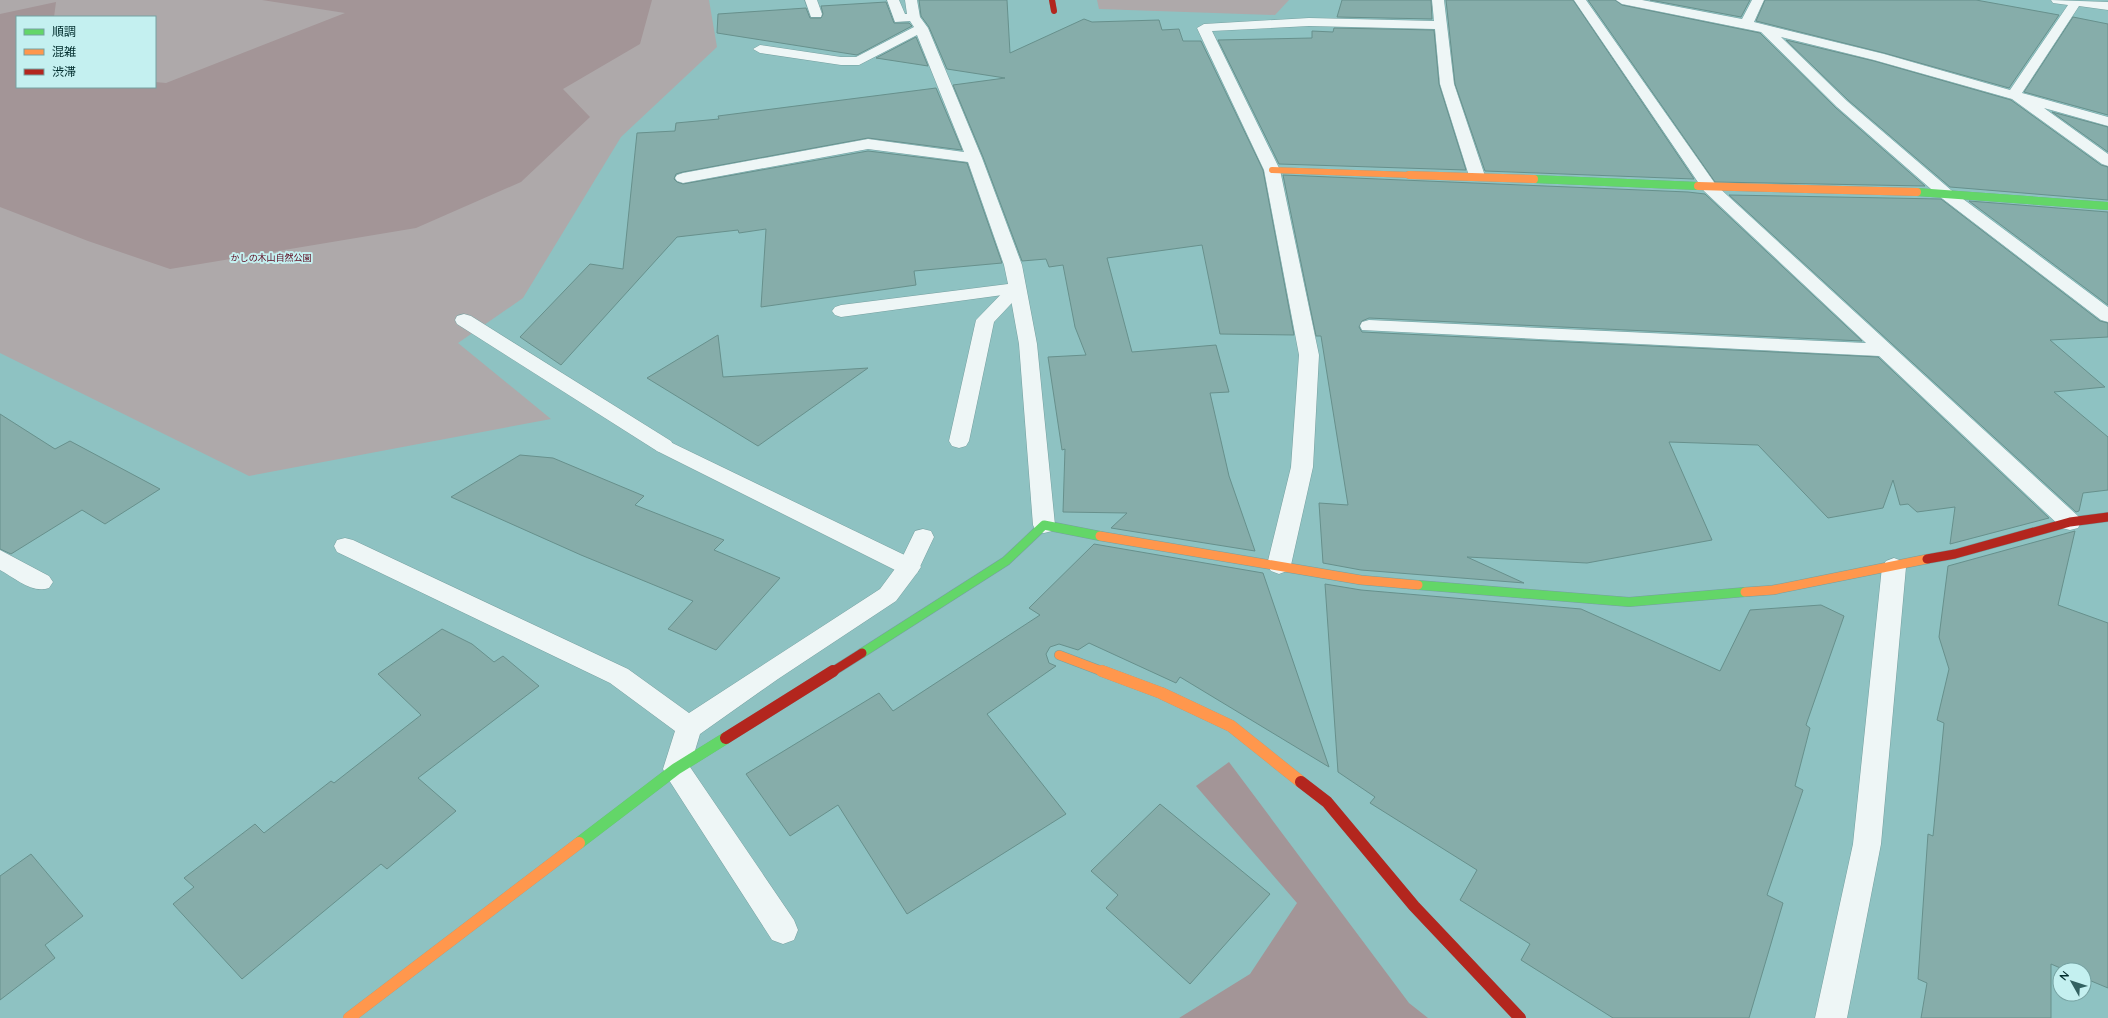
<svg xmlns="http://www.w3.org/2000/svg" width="2108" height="1018" font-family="Quicksand,'Noto Sans JP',sans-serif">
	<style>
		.green { fill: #aea9aa; fill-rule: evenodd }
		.forest { fill: #a39597 }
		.building { fill: #86adaa; stroke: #67908c }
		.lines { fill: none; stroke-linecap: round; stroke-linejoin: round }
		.lane-casing { stroke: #75a0a0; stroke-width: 1 }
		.street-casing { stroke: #75a0a0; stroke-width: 1 }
		.fast-far2-casing { stroke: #75a0a0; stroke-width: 8 }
		.fast-far1-casing { stroke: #75a0a0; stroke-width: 10 }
		.fast-casing { stroke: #75a0a0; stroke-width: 12 }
		.slow-far3-casing { stroke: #75a0a0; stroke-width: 6 }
		.slow-far2-casing { stroke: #75a0a0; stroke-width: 8 }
		.slow-far1-casing { stroke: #75a0a0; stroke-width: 10 }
		.slow-casing { stroke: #75a0a0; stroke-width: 12 }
		.jam-far2-casing { stroke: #75a0a0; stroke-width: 6 }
		.jam-far1-casing { stroke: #75a0a0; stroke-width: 10 }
		.jam-casing { stroke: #75a0a0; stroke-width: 12 }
		.lane { fill: #eef6f6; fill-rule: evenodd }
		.street { fill: #eef6f6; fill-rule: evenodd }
		.fast-far2 { stroke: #63d668; stroke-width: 8 }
		.fast-far1 { stroke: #63d668; stroke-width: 9 }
		.fast { stroke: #63d668; stroke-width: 12 }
		.slow-far3 { stroke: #ff974d; stroke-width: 6 }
		.slow-far2 { stroke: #ff974d; stroke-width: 8 }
		.slow-far1 { stroke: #ff974d; stroke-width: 9 }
		.slow { stroke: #ff974d; stroke-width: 12 }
		.jam-far2 { stroke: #b3261e; stroke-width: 6 }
		.jam-far1 { stroke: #b3261e; stroke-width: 9 }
		.jam { stroke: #b3261e; stroke-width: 12 }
		.labels { text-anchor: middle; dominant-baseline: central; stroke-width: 4; stroke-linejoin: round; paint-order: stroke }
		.far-park-label { font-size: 9px; fill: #5c051b; stroke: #c4f0f0 }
	</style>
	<rect width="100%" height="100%" fill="#8ec2c2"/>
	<g class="green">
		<path d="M0,0H709L717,47L621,137L523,298L458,343L551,419L249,476L0,353ZM17,17H155V87H17Z"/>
		<path d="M1097,0H1289L1275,15L1099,9Z"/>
	</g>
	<g class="forest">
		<path d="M262,0H652L640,44L563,89L590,117L521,182L416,228L170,269L88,241L0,207V14L56,2L54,17H17V87H155V82L166,83L345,13Z"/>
		<path d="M1229,762L1409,1003L1428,1018H1179L1250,974L1297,903L1196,786Z"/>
	</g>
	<g class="building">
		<path d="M919,0H1007L1010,53L1084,19L1092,22L1159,20L1162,30L1179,29L1183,41H1201L1263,170L1294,335L1220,334L1202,245L1107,258L1132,352L1216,345L1229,392L1210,393L1229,476L1255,551L1111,528L1127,513L1063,512L1065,449L1062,450L1048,357L1086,355L1075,327L1063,265L1049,267L1046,259L1022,261L983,157L953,85L1005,78L947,69L929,27L921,16Z"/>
		<path d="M1342,0H1431L1432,19L1337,17Z"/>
		<path d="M1446,0H1573L1694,179L1485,171L1455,84Z"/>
		<path d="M1588,0H1615L1622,5L1760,33L1836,108L1925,186L1715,182Z"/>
		<path d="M1650,0H1750L1741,17Z"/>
		<path d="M1765,0H1976L2059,15L2009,88L1884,53L1756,21Z"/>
		<path d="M886,2L894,23H909L912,26L857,55L717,33L718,14L806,8L810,18H821L823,14L821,6Z"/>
		<path d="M2073,17L2108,24V115L2024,92Z"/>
		<path d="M1334,28L1434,30L1439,84L1466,170L1279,164L1218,40L1312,38V31L1333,32Z"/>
		<path d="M916,37L928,66L876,58Z"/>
		<path d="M1786,40L1874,61L2011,100L2101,165L2108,167V200L1950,187L1848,100Z"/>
		<path d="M936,88L962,150L868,138L683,172L676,174L674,179L677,182L683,184L868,151L967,163L1002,263L914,271L916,285L761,307L766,229L739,233L738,230L677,237L561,365L520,337L590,264L623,269L637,133L675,131L676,123L719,119L718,116Z"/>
		<path d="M2052,112L2108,127V152Z"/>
		<path d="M1283,175L1688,192L1705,194L1862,341L1369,318L1362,321L1359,327L1362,332L1878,357L2049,518L1950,544L1955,507L1917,512L1908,504L1900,505L1893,480L1883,508L1828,518L1758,445L1669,442L1712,540L1587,563L1467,557L1524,583L1361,570L1323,563L1319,503L1348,505L1321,336H1316Z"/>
		<path d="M1729,195L1941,199L2100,321L2108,323V337L2050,340L2105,387L2054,392L2108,437V490L2083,493L2079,511L2076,512Z"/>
		<path d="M1969,201L2108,212V305Z"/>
		<path d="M718,335L723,377L868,368L758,446L647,378Z"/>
		<path d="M0,414L55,449L70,441L160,489L105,524L82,510L11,554L0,549Z"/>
		<path d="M520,455L553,458L644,496L635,505L724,540L714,550L780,578L716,650L668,629L693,601L581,555L451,497Z"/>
		<path d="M2075,531L2058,605L2108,623V988L2084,978V970H2065L2051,964V1018H1921L1927,983L1918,979L1928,834L1933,836L1944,723L1937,720L1949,669L1939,637L1948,566Z"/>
		<path d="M1094,544L1263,573L1329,767L1180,677L1176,683L1089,643L1078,650L1059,644L1050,647L1046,654L1049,663L1056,666L987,714L1066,814L907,914L838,805L790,836L746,774L879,693L893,711L1040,615L1029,608Z"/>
		<path d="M1325,584L1361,590L1581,609L1720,671L1750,610L1821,605L1844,616L1806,725L1810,728L1795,786L1803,790L1767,895L1783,903L1749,1018H1613L1521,960L1530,944L1460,900L1477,870L1370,803L1375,797L1338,772Z"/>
		<path d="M442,629L472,644L494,662L503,656L539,686L418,778L456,811L387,869L381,864L242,979L173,904L194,887L184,878L255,824L264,833L331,781L334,783L421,715L378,674Z"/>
		<path d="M1160,804L1270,894L1190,984L1106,908L1118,895L1091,871Z"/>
		<path d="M31,854L83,916L45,945L55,958L0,1000V876Z"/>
	</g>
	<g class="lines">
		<g class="lane-casing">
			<g id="lane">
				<path d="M1017,283L1023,284L1026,288L994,322L969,441L966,446L959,448L952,446L949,441L976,320L1011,284Z"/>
				<path d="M464,314L471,316L671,441L674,446L671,451L664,453L657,451L457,324L455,320L457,316Z"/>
				<path d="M923,529L931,531L934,537L917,573L896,601L778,679L700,734L690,767L794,920L798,930L794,940L783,944L772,940L667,777L663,769L675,731L610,683L337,552L334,546L337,540L345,538L353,540L628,669L689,713L880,589L900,562L915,531Z"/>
			</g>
		</g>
		<g class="street-casing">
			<g id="street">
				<path d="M805,0H817L822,14L821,17H811Z"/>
				<path d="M887,0H899L905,14H907L905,0H917L920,17L928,28L982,158L1022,265L1037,344L1055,525L1052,531L1044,533L1036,531L1033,525L1019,344L1010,294L841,317L835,315L832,311L835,307L841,305L1008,284L1004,265L968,162L868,149L683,183L677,181L675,178L677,175L683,173L868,139L964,152L917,35L859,65H841L760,53L753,49L760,45L841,57H856L914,27L910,21L895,22Z"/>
				<path d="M1432,0H1444L1454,84L1485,176L1483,179H1471L1469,176L1440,84L1435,29L1309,26L1212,31L1280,170L1319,355L1313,467L1291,565L1287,571L1279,574L1271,571L1267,565L1291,467L1299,355L1264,170L1197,28L1204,24L1309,18L1434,21Z"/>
				<path d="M1574,0H1586L1716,185L2078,516L2081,522L2078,528L2070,530L2062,528L1879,356L1362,330L1360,326L1362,322L1369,320L1866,343L1704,191Z"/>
				<path d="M1616,0H1642L1742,19L1752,0H1764L1754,22L1884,54L2010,90L2068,5L2053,3L2051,0L2108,2V10L2079,6L2022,93L2108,117V126L2044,108L2108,154V166L2102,164L2012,99L1874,60L1781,37L1847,101L1951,190L2108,307V322L2101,320L1939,196L1837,107L1761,32L1622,4Z"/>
				<path d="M664,439L917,561L921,567L917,573L909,576L901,573L657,451L654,446L657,441Z"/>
				<path d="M0,550L49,576L53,582L49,588C32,594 15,578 0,570Z"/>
				<path d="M1894,558L1902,561L1906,567L1881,844L1847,1018H1815L1853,844L1882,567L1886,561Z"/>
			</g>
		</g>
		<g class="fast-far2-casing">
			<g id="fast-far2">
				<path d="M1534,179L1698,186"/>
				<path d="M1917,192L2108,206"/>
			</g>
		</g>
		<g class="fast-far1-casing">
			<g id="fast-far1">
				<path d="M1418,585L1629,602L1745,592"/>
				<path d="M862,653L1006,561L1044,525L1100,536"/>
			</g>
		</g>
		<g class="fast-casing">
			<path id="fast" d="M579,843L676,769L726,738"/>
		</g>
		<g class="slow-far3-casing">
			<path id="slow-far3" d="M1272,170L1439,176"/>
		</g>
		<g class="slow-far2-casing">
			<g id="slow-far2">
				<path d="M1409,175L1534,179"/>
				<path d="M1698,186L1917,192"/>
			</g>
		</g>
		<g class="slow-far1-casing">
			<g id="slow-far1">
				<path d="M1100,536L1361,580L1418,585"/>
				<path d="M1745,592L1773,590L1927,559"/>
				<path d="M1059,655L1104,672"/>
			</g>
		</g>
		<g class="slow-casing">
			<g id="slow">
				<path d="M1102,671L1161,693L1231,726L1301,782"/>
				<path d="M349,1018L579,843"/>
			</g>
		</g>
		<g class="jam-far2-casing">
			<path id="jam-far2" d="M1052,0L1054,11"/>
		</g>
		<g class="jam-far1-casing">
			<g id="jam-far1">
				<path d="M1927,559L1955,554L2070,522L2108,517"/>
				<path d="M832,672L862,653"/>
			</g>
		</g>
		<g class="jam-casing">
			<g id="jam">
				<path d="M726,738L833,671"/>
				<path d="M1301,782L1327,802L1414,906L1520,1018"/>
			</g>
		</g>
		<use href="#lane" class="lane"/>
		<use href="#street" class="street"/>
		<use href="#fast-far2" class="fast-far2"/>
		<use href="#fast-far1" class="fast-far1"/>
		<use href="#fast" class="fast"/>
		<use href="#slow-far3" class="slow-far3"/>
		<use href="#slow-far2" class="slow-far2"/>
		<use href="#slow-far1" class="slow-far1"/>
		<use href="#slow" class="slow"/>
		<use href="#jam-far2" class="jam-far2"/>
		<use href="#jam-far1" class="jam-far1"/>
		<use href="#jam" class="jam"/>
	</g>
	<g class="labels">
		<g class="far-park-label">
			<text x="271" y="257">かしの木山自然公園</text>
		</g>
	</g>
	<rect x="16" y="16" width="140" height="72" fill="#c4f0f0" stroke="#76a2a2"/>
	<rect x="24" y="29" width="20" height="6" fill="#63d668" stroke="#76a2a2"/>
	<text x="52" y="36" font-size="12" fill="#002d2d">順調</text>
	<rect x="24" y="49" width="20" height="6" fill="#ff974d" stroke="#76a2a2"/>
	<text x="52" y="56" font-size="12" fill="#002d2d">混雑</text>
	<rect x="24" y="69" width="20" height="6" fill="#b3261e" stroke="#76a2a2"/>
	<text x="52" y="76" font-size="12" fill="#002d2d">渋滞</text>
	<g transform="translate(2072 982) rotate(309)"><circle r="19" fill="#c4f0f0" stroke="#76a2a2"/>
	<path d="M0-3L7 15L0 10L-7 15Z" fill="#326161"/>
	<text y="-6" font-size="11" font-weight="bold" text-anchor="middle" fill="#002d2d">N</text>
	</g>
</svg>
